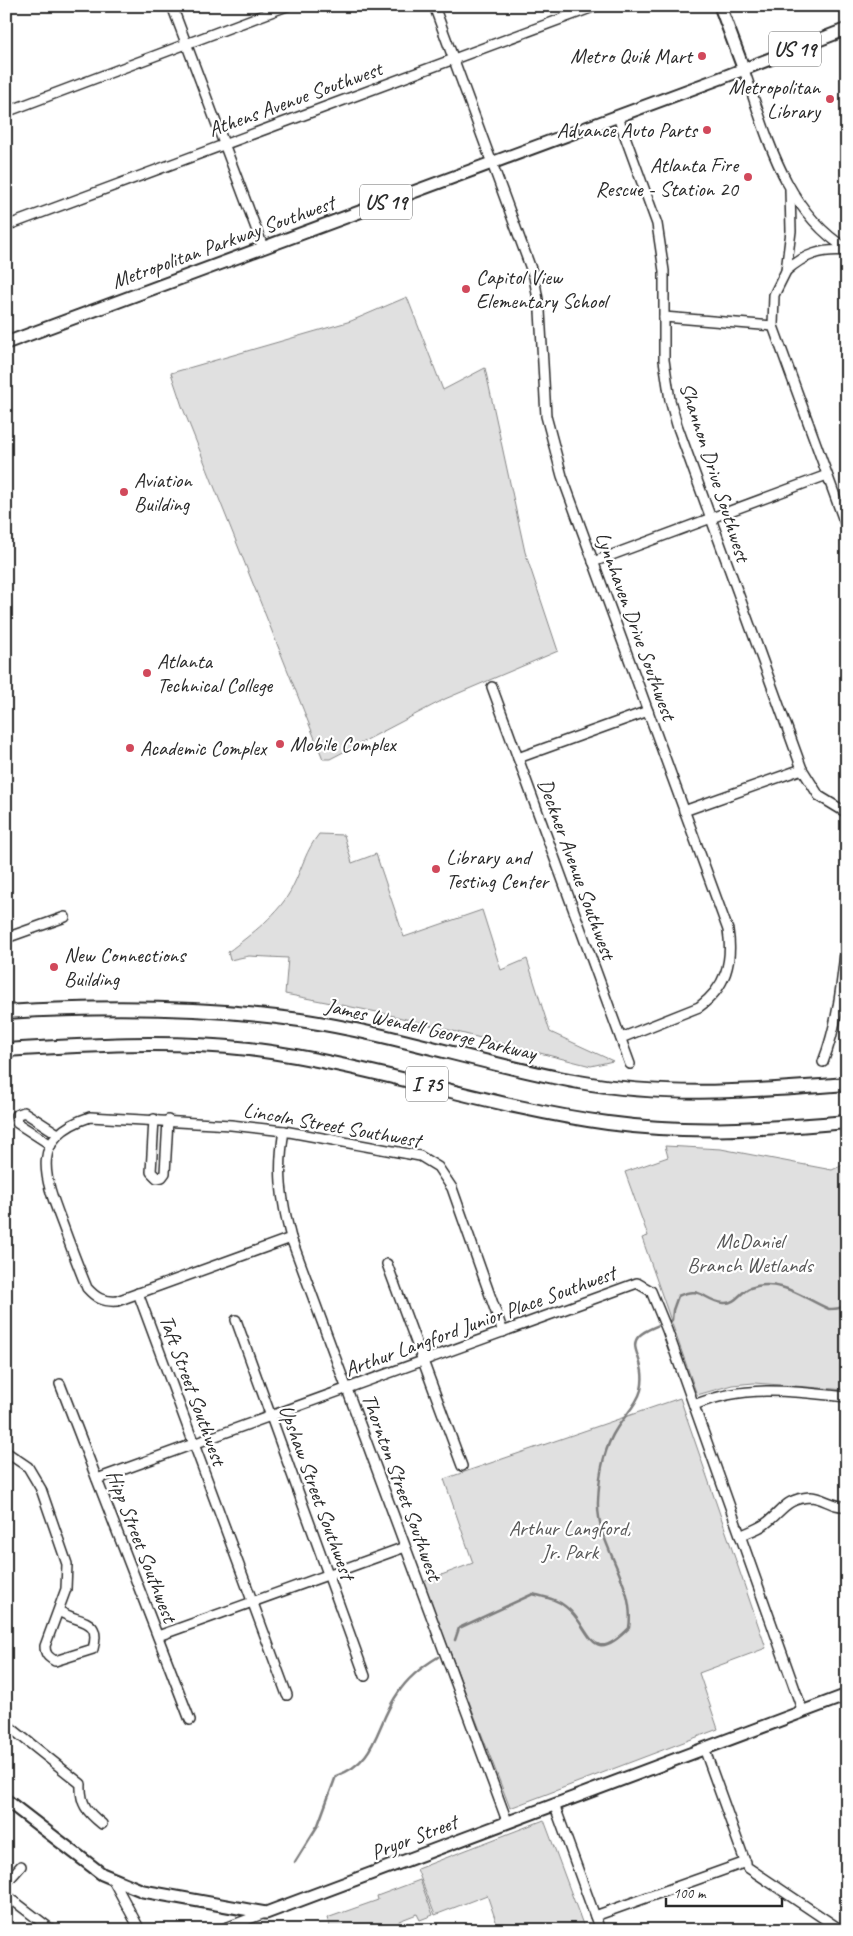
<svg xmlns="http://www.w3.org/2000/svg" width="853" height="1936" font-family="Caveat,sans-serif">
	<style>
		.green { fill: #e0e0e0; stroke: #868686 }
		.lines { fill: none; stroke-linecap: round; stroke-linejoin: round }
		.stream { stroke: #7e7e7e; stroke-width: 2.5 }
		.minor-casing { stroke: #2b2b2b; stroke-width: 12 }
		.major-casing { stroke: #2b2b2b; stroke-width: 15 }
		.highway-casing { stroke: #2b2b2b; stroke-width: 16 }
		.minor { stroke: #fff; stroke-width: 9 }
		.major { stroke: #fff; stroke-width: 11 }
		.highway { stroke: #fff; stroke-width: 12 }
		.poi-dot { fill: #d1495b; stroke: #fff; stroke-width: 2 }
		.labels { text-anchor: middle; dominant-baseline: central; stroke-width: 4.5; stroke-linejoin: round; paint-order: stroke }
		.shield { fill: #fff; stroke: #6b6b6b; stroke-width: 1 }
		.shield-label { font-size: 20px; font-weight: bold; fill: #2b2b2b }
		.poi-label { font-size: 21px; fill: #2b2b2b; stroke: #fff; text-anchor: start }
		.street-label { font-size: 21px; fill: #2b2b2b; stroke: #fff }
		.park-label { font-size: 21px; fill: #585858; stroke: #fff }
	</style>
	<rect width="100%" height="100%" fill="#fff"/>
	<filter id="ink" filterUnits="userSpaceOnUse"><feTurbulence type="fractalNoise" baseFrequency=".02" numOctaves="2"/><feDisplacementMap in="SourceGraphic" scale="10" xChannelSelector="R" yChannelSelector="G"/><feConvolveMatrix kernelMatrix="1 2 1 2 8 2 1 2 1" color-interpolation-filters="sRGB"/></filter>
	<g filter="url(#ink)">
		<g class="green">
			<path d="M407,297L443,390L485,368L525,552L558,651L445,699L330,759H323L182,406L171,373L351,321Z"/>
			<path d="M319,834L344,835L352,863L376,854L404,937L482,910L501,970L527,959L550,1032L613,1061L591,1066L382,1013L285,994L288,958L249,956L230,960L228,952C251,934 280,914 293,886C302,868 306,850 319,834Z"/>
			<path d="M665,1146L721,1149L832,1170L847,1163V1390L754,1383L732,1385L697,1395L642,1238L648,1236L625,1172L668,1157Z"/>
			<path d="M680,1398L766,1648L699,1673L718,1729L510,1808L423,1582L473,1563L444,1479Z"/>
			<path d="M544,1820L585,1930H499L487,1895L435,1915L417,1869Z"/>
			<path d="M420,1880L433,1915L420,1920L417,1914L399,1921L400,1925L388,1930H331L327,1918L378,1900L377,1896Z"/>
		</g>
		<g class="lines">
			<g class="stream">
				<path d="M667,1322L672,1320L673,1310L678,1296C702,1285 703,1301 724,1303C736,1304 740,1292 750,1288C779,1277 803,1298 829,1309C836,1309 842,1309 847,1302"/>
				<path d="M455,1640L459,1628L533,1594C544,1597 557,1599 566,1607C592,1627 589,1669 629,1628C636,1582 596,1546 598,1501C599,1476 603,1449 617,1428C625,1415 637,1405 641,1390C650,1352 611,1342 662,1324"/>
				<path d="M295,1862L318,1825L336,1776C378,1762 375,1725 398,1693C407,1679 423,1666 438,1657"/>
			</g>
			<g class="minor-casing">
				<g id="minor">
					<path d="M172,6L263,247"/>
					<path d="M434,6L534,277L540,311L546,416L562,476L728,930C733,962 726,987 699,1007L621,1038"/>
					<path d="M744,70C767,135 784,210 847,249"/>
					<path d="M6,112L287,6"/>
					<path d="M618,117L657,224L664,271V360L670,400L677,425L802,769L819,796L847,813"/>
					<path d="M790,190L791,231L786,271L774,295L773,326L847,529"/>
					<path d="M6,226L596,6"/>
					<path d="M786,271C805,254 821,249 847,251"/>
					<path d="M664,317L773,326"/>
					<path d="M593,562L827,475"/>
					<path d="M492,687L630,1064"/>
					<path d="M518,758L648,711"/>
					<path d="M684,811L802,769"/>
					<path d="M6,938L65,917"/>
					<path d="M823,1062C839,1021 842,979 847,935"/>
					<path d="M154,1119L151,1172L157,1178L162,1177L165,1173L168,1120"/>
					<path d="M284,1131C277,1171 281,1199 291,1238L507,1821"/>
					<path d="M51,1145L17,1123L16,1115L24,1112L58,1134"/>
					<path d="M291,1238L117,1301C103,1302 96,1298 87,1288C78,1266 70,1245 62,1223C44,1176 29,1137 90,1117L231,1125L284,1131L420,1156L438,1167L452,1188L503,1332"/>
					<path d="M387,1264L462,1466"/>
					<path d="M138,1293L287,1695"/>
					<path d="M236,1320L365,1676"/>
					<path d="M60,1384L190,1720"/>
					<path d="M694,1405C744,1384 794,1391 847,1397"/>
					<path d="M6,1452L28,1467L41,1489L67,1564L66,1589L45,1646C45,1654 48,1657 55,1661L93,1649C102,1617 79,1624 59,1611"/>
					<path d="M97,1479L637,1283L651,1291L667,1330L803,1712"/>
					<path d="M740,1536C748,1532 758,1529 765,1524C783,1511 784,1499 810,1497C823,1497 833,1508 847,1506"/>
					<path d="M158,1636L405,1547"/>
					<path d="M6,1724L81,1784C80,1804 87,1812 102,1824"/>
					<path d="M704,1748L747,1867L841,1930"/>
					<path d="M554,1804L600,1930"/>
					<path d="M113,1880L140,1930"/>
					<path d="M6,1883L21,1866"/>
					<path d="M6,1895L52,1930"/>
					<path d="M595,1916L746,1862"/>
					<path d="M220,1930L265,1913"/>
					<path d="M726,1930H730"/>
				</g>
			</g>
			<g class="major-casing">
				<g id="major">
					<path d="M720,6L744,70"/>
					<path d="M6,343L721,78L847,29"/>
					<path d="M6,1800L102,1874L143,1891L266,1913L847,1695"/>
				</g>
			</g>
			<g class="highway-casing">
				<g id="highway">
					<path d="M6,1012C105,1006 202,1006 300,1020C394,1034 485,1065 579,1082C668,1098 758,1091 847,1084"/>
					<path d="M6,1050C87,1045 168,1040 249,1049C371,1064 487,1107 608,1123C688,1134 767,1129 847,1122"/>
				</g>
			</g>
			<use href="#minor" class="minor"/>
			<use href="#major" class="major"/>
			<use href="#highway" class="highway"/>
		</g>
	</g>
	<g class="poi-dot">
		<circle cx="702" cy="56" r="5"/>
		<circle cx="830" cy="99" r="5"/>
		<circle cx="707" cy="130" r="5"/>
		<circle cx="748" cy="177" r="5"/>
		<circle cx="466" cy="289" r="5"/>
		<circle cx="124" cy="492" r="5"/>
		<circle cx="147" cy="673" r="5"/>
		<circle cx="280" cy="744" r="5"/>
		<circle cx="130" cy="748" r="5"/>
		<circle cx="436" cy="869" r="5"/>
		<circle cx="54" cy="967" r="5"/>
	</g>
	<g class="labels">
		<g class="shield">
			<rect x="769" y="31.5" width="52" height="35" rx="4"/>
			<rect x="360" y="184.5" width="52" height="35" rx="4"/>
			<rect x="406" y="1066.5" width="42" height="35" rx="4"/>
		</g>
		<g class="shield-label">
			<text x="795" y="49">US 19</text>
			<text x="386" y="202">US 19</text>
			<text x="427" y="1084">I 75</text>
		</g>
		<g class="poi-label">
			<text x="692" y="56" text-anchor="end">Metro Quik Mart</text>
			<text x="820" y="87" text-anchor="end">Metropolitan<tspan x="820" dy="24">Library</tspan></text>
			<text x="697" y="130" text-anchor="end">Advance Auto Parts</text>
			<text x="738" y="165" text-anchor="end">Atlanta Fire<tspan x="738" dy="24">Rescue - Station 20</tspan></text>
			<text x="476" y="277">Capitol View<tspan x="476" dy="24">Elementary School</tspan></text>
			<text x="134" y="480">Aviation<tspan x="134" dy="24">Building</tspan></text>
			<text x="157" y="661">Atlanta<tspan x="157" dy="24">Technical College</tspan></text>
			<text x="290" y="744">Mobile Complex</text>
			<text x="140" y="748">Academic Complex</text>
			<text x="446" y="857">Library and<tspan x="446" dy="24">Testing Center</tspan></text>
			<text x="64" y="955">New Connections<tspan x="64" dy="24">Building</tspan></text>
		</g>
		<g class="street-label">
			<text transform="translate(295 99) rotate(-20)">Athens Avenue Southwest</text>
			<text transform="translate(223 242) rotate(-20)">Metropolitan Parkway Southwest</text>
			<text transform="translate(715 472) rotate(72)">Shannon Drive Southwest</text>
			<text transform="translate(636 626) rotate(70)">Lynnhaven Drive Southwest</text>
			<text transform="translate(577 869) rotate(70)">Deckner Avenue Southwest</text>
			<text transform="translate(431 1029) rotate(13)">James Wendell George Parkway</text>
			<text transform="translate(332 1125) rotate(10)">Lincoln Street Southwest</text>
			<text transform="translate(480 1321) rotate(-20)">Arthur Langford Junior Place Southwest</text>
			<text transform="translate(193 1390) rotate(70)">Taft Street Southwest</text>
			<text transform="translate(402 1487) rotate(70)">Thornton Street Southwest</text>
			<text transform="translate(317 1492) rotate(70)">Upshaw Street Southwest</text>
			<text transform="translate(142 1546) rotate(69)">Hipp Street Southwest</text>
			<text transform="translate(414 1837) rotate(-21)">Pryor Street</text>
		</g>
		<g class="park-label">
			<text x="750" y="1241">McDaniel<tspan x="750" dy="24">Branch Wetlands</tspan></text>
			<text x="570" y="1528">Arthur Langford,<tspan x="570" dy="24">Jr. Park</tspan></text>
		</g>
	</g>
	<rect width="853" height="1936" fill="none" stroke="#fff" stroke-width="25"/>
	<rect x="12" y="12" width="828" height="1911" fill="none" stroke="#2b2b2b" stroke-width="2" filter="url(#ink)"/>
	<path d="M666 1898v8h116v-8" fill="none" stroke="#2b2b2b" stroke-width="2.5"/>
	<text x="673" y="1898" font-size="15" fill="#2b2b2b" stroke="#ffffff" stroke-width="4" paint-order="stroke">100 m</text>
</svg>
